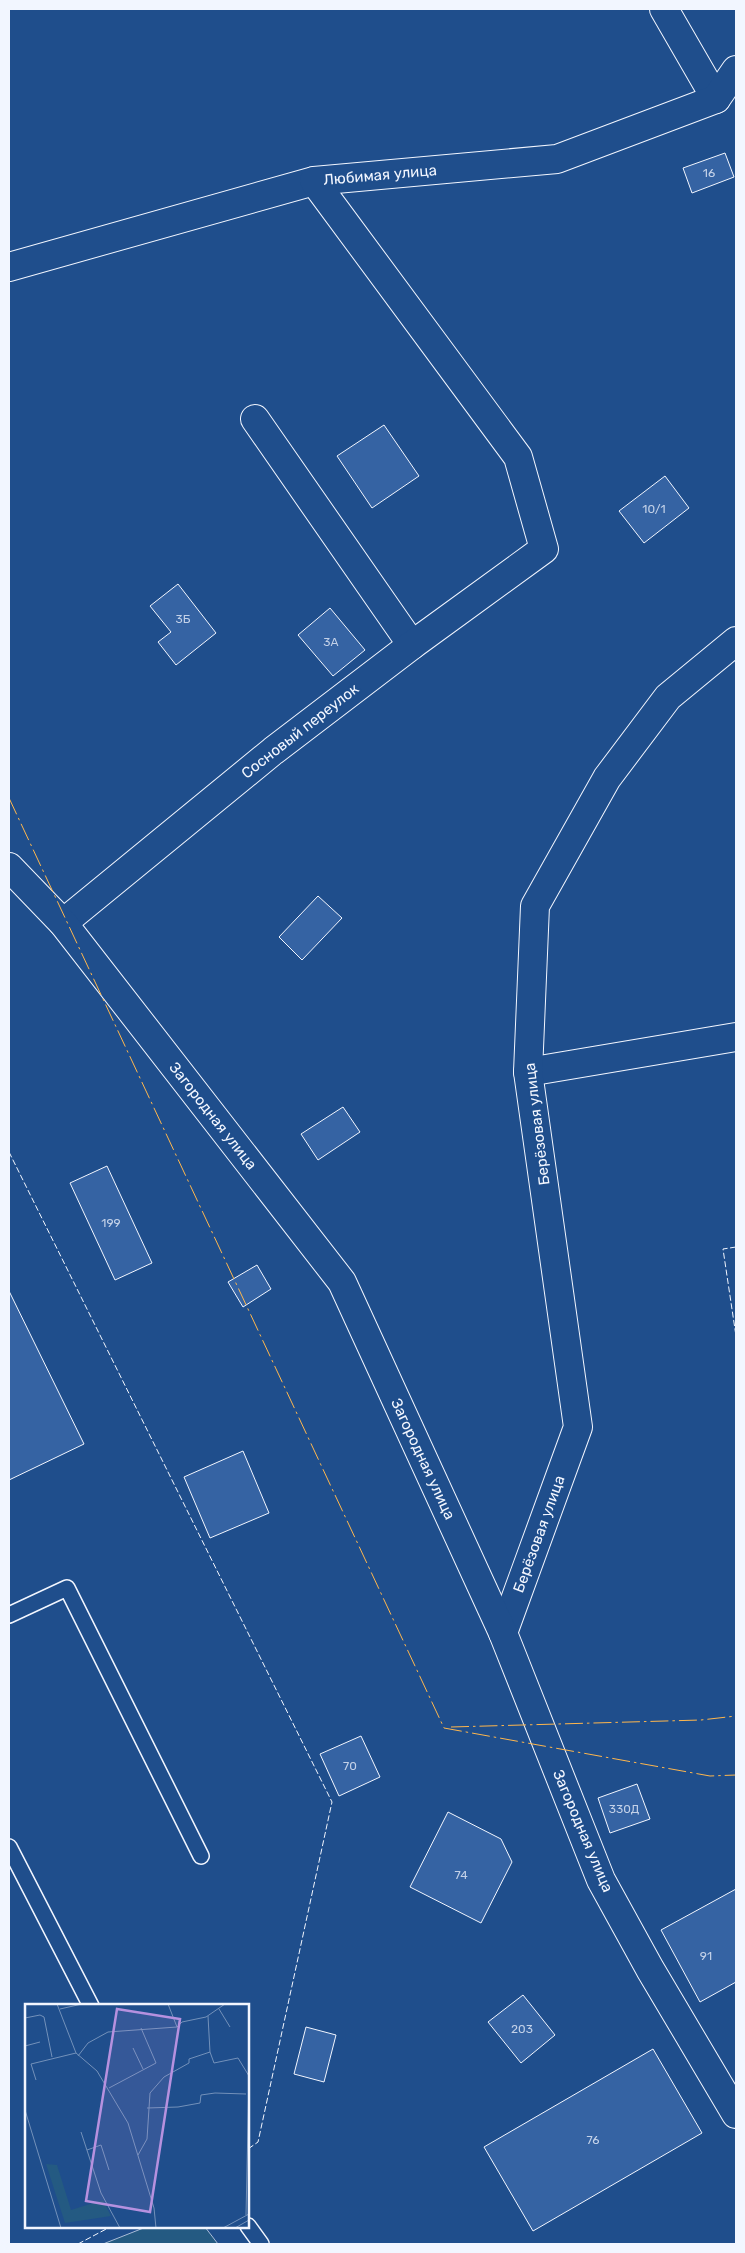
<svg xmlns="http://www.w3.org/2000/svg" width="745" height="2253" font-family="Rubik,sans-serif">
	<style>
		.green { fill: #245a82; stroke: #a8bbd7 }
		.building { fill: #3563a3; stroke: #f2f6ff }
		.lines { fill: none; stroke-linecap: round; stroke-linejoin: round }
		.service-casing { stroke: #f2f6ff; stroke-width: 18 }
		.minor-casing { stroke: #f2f6ff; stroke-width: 30 }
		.tertiary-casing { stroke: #f2f6ff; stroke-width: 30 }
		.service { stroke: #1f4e8c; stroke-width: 15 }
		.minor { stroke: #1f4e8c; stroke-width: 28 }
		.tertiary { stroke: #1f4e8c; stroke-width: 28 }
		.fence { stroke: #f2f6ff; stroke-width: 1; stroke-dasharray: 6 2.5; stroke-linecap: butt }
		.power { stroke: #ffb74d; stroke-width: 1; stroke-dasharray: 18 4 2.5 4; stroke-linecap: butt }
		.labels { text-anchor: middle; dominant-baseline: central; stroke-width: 4; stroke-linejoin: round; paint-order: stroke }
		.number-label { font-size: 12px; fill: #c3d1e8 }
		.street-label { font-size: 15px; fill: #f2f6ff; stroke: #1f4e8c }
		.inset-road { fill: none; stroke: #7391ba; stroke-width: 1 }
		.view { fill: #b691df; fill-opacity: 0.15; stroke: #b691df; stroke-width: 2.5 }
		.inset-edge { fill: none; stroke: #f2f6ff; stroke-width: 2.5 }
	</style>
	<rect width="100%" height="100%" fill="#1f4e8c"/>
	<path class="green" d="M146,2227H205L218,2244H103Z"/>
	<g class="building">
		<path d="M725,153L734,177L692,193L683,168Z"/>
		<path d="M384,425L419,476L372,508L337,456Z"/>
		<path d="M665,476L689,508L644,543L619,511Z"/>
		<path d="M178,584L216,633L176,665L158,642L171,632L150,606Z"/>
		<path d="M330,608L365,650L333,676L298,635Z"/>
		<path d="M318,896L342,918L302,960L279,937Z"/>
		<path d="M343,1107L360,1132L318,1160L301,1134Z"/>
		<path d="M107,1166L152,1263L115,1280L70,1183Z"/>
		<path d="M257,1265L271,1289L243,1307L228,1282Z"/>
		<path d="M9,1291L84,1444L9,1480Z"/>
		<path d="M243,1451L269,1513L210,1538L184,1477Z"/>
		<path d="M361,1736L380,1777L339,1796L320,1754Z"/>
		<path d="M637,1784L650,1819L610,1833L598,1798Z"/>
		<path d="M448,1812L501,1839L512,1862L481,1923L410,1887Z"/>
		<path d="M736,1889V1982L700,2002L661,1930Z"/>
		<path d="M523,1995L555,2035L521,2063L488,2022Z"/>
		<path d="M306,2027L336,2035L324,2082L294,2074Z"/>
		<path d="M653,2049L702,2133L533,2231L484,2147Z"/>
	</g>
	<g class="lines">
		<g class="service-casing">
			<g id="service">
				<path d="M9,1615L67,1588L201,1856"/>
				<path d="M9,1847L91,2006"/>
				<path d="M248,2226L261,2244"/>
			</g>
		</g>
		<g class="minor-casing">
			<g id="minor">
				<path d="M664,9L716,99"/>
				<path d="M9,267L314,181L557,159L716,99L736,70"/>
				<path d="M255,419L412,645"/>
				<path d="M63,923L273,751L412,645L544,549L518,457L314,181"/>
				<path d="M528,1072L736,1037"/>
				<path d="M503,1633L578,1427L528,1072L535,906L607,778L668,697L736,641"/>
			</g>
		</g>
		<g class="tertiary-casing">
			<path id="tertiary" d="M9,867L63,923L342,1282L503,1633L601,1880L650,1969L736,2114"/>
		</g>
		<use href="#service" class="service"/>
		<use href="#minor" class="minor"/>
		<use href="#tertiary" class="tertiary"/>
		<g class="fence">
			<path d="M9,1152L332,1802L258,2142L248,2149"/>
			<path d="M736,1247L723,1249L736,1336"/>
			<path d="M78,2244L110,2227"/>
		</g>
		<g class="power">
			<path d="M9,798L444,1728"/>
			<path d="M451,1727L701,1720L736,1716"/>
			<path d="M444,1728L710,1776L736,1775"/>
		</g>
	</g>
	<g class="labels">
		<g class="number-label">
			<text x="709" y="173">16</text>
			<text x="654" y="509">10/1</text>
			<text x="183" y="619">3Б</text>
			<text x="331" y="642">3А</text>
			<text x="111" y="1223">199</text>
			<text x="350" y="1766">70</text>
			<text x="624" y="1809">330Д</text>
			<text x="461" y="1875">74</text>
			<text x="706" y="1956">91</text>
			<text x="522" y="2029">203</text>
			<text x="593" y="2140">76</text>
		</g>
		<g class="street-label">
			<text transform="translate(380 175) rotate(-5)">Любимая улица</text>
			<text transform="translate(300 731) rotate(-38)">Сосновый переулок</text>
			<text transform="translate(213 1116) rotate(52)">Загородная улица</text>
			<text transform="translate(537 1124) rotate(-97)">Берёзовая улица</text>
			<text transform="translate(423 1459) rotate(65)">Загородная улица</text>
			<text transform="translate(539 1534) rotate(-70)">Берёзовая улица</text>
			<text transform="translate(583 1831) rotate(67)">Загородная улица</text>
		</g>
	</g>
	<g transform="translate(25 2004)">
		<rect width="224" height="224" fill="#1f4e8c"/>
		<path d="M21,160L32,161L46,206L78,196L86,212L40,219Z" fill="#245a82"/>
		<path class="inset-road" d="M32,0L51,49L72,67L103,119L129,204L131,224M143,0L152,23M35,5L57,0M194,5L205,23M183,12L185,48L189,59L213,54L224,72M0,14L15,11L19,13L27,53M0,42L15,38M108,44L118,65M53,52L63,39L83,28L152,23L157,18L181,13L200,0M11,76L6,60L51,49M84,84L131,59L116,24M122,104L153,103L175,99L176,91L190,89L221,90M0,106L36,224M56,128L76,189L95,224M62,146L76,141L84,166M113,151L122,135L125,89L139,73L164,59V55L185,48M221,211L224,73M198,224L224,210M210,224L224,216"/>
		<path class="view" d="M92,5L155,15L125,208L61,197Z"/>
		<rect width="224" height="224" class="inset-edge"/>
	</g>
	<rect width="745" height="2253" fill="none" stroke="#f2f6ff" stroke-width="20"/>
</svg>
